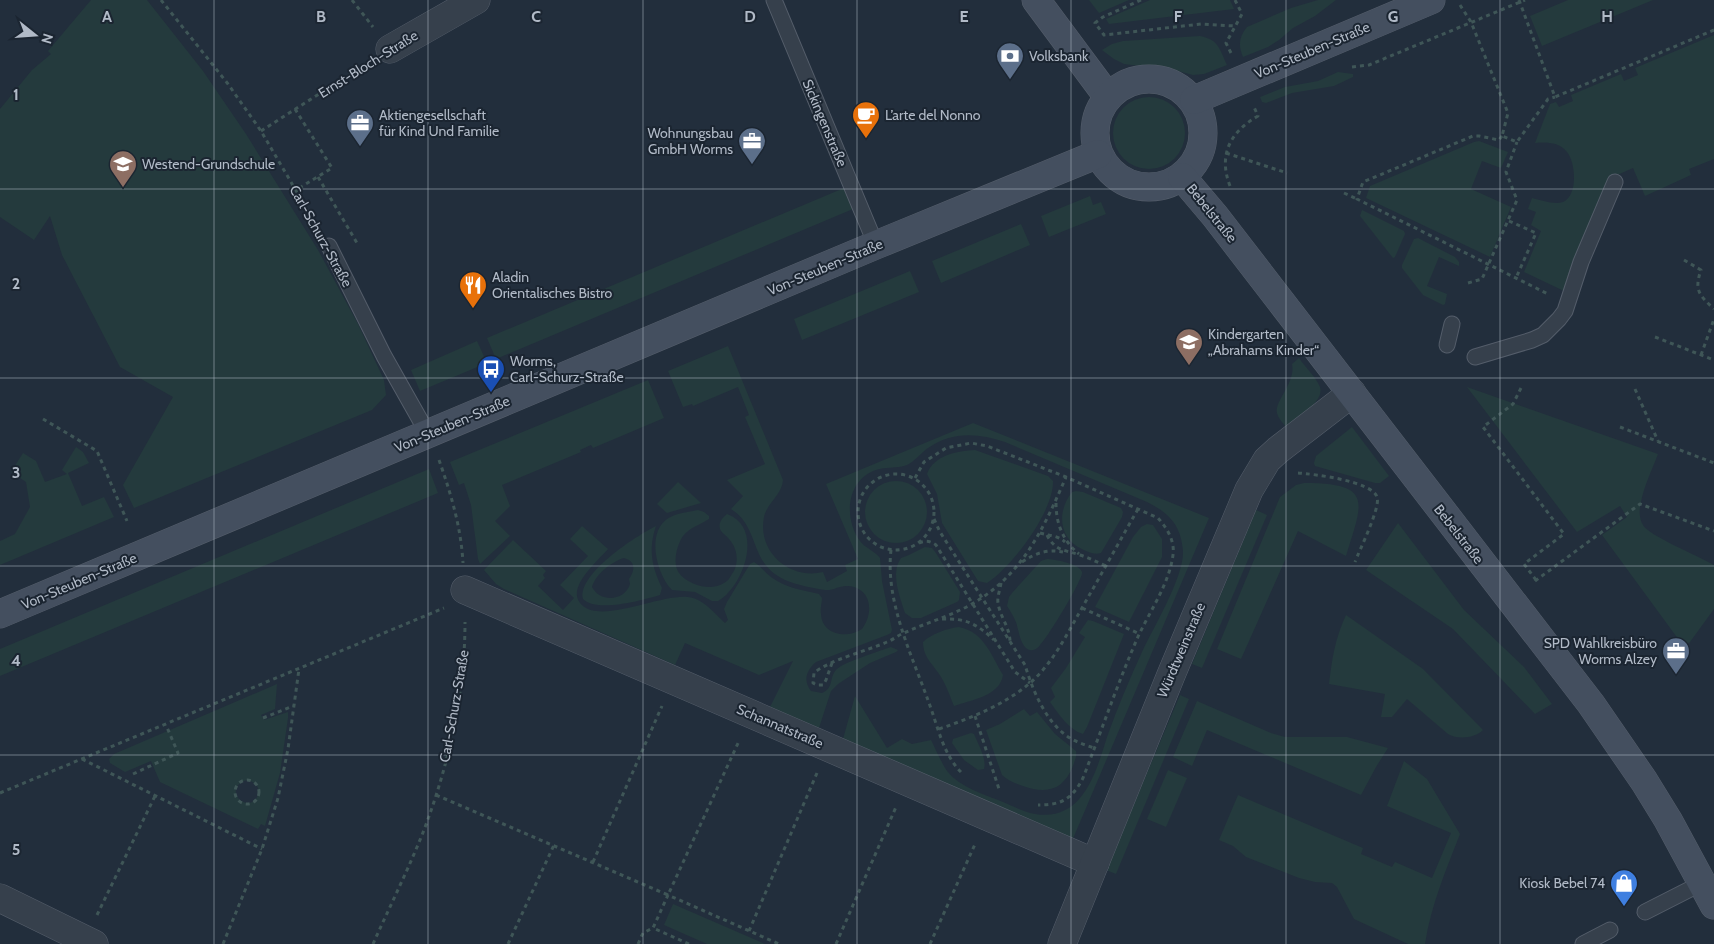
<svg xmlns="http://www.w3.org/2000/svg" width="1714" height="944" font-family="Cabin,sans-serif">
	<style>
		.green { fill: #243a3d; fill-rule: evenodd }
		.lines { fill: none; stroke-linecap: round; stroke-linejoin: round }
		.lane-casing { stroke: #545d6a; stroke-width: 17 }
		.street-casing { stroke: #545d6a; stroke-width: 29 }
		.secondary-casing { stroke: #545d6a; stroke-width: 29 }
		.path { stroke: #3f5657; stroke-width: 3; stroke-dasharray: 4 4; stroke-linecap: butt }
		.lane { stroke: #36404c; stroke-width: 15 }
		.street { stroke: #36404c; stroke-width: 28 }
		.secondary { stroke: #444f5f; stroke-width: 28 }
		.grid { fill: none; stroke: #b1bac7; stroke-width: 1; stroke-opacity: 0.55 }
		.labels { text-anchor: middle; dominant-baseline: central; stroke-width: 4; stroke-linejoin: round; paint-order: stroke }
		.street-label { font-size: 14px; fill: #b1bac7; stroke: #1b2531 }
		.poi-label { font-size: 14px; fill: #b1bac7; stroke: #1b2531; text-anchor: start }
		.grid-label { font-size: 16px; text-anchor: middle; font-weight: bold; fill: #b1bac7; stroke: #1b2531; stroke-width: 4; stroke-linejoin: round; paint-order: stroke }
	</style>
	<rect width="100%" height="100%" fill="#222e3c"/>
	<g class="green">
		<path d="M91,0H147L203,71L246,134L318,250L358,324L384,380L386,395L372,410L134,508L123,485L173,397L120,367L62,255L50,216L34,240L0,217V109L32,70L51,54L48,51Z"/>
		<path d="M1089,0H1129L1099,13Z"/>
		<path d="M1150,0H1230L1234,9L1109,24L1106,19Z"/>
		<path d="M1318,0H1336L1315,16L1293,28L1279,40L1268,47L1243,57C1238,45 1239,37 1247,27L1291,8Z"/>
		<path d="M1568,0H1653L1542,46L1530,16Z"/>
		<path d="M1714,35V159L1689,169L1691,175L1645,196L1633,168L1615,176L1597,214L1585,233L1564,291L1524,272L1541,231L1531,225L1536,212L1528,209L1532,198C1541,200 1554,205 1563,202C1578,196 1576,163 1567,152C1559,142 1546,142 1535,143L1550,104L1556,102L1559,107L1573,101L1571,95L1621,74L1624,81L1638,75L1635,68Z"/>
		<path d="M1200,36C1219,40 1219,48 1227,65L1204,74L1193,75L1156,65L1140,66L1124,64L1114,59L1102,50L1112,44L1123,41Z"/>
		<path d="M1338,72L1353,74V77L1334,86L1292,93L1266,103L1262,102L1260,97L1285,87L1318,81Z"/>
		<circle cx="1149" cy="133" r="36"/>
		<path d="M1479,141L1508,152L1501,168L1482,161L1471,189L1511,207L1490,257L1366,198L1370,186L1474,142Z"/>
		<path d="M844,188L853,209L496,359L487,338Z"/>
		<path d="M1090,196L1093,205L1101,202L1106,214L1049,237L1041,216Z"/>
		<path d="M1362,210L1404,231L1405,234L1395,257L1393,258L1360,216Z"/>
		<path d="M1021,224L1030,245L941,283L932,261Z"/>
		<path d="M1418,238L1455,257L1459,262V266L1439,257L1427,286L1447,294L1445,304L1443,305L1423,295L1402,268V265L1414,239Z"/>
		<path d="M910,271L919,292L802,340L794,319Z"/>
		<path d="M477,341L487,363L420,391L411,370Z"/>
		<path d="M728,346L783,480C782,495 767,503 764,517C757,552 790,580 823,572L827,582L847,571L845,565L858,559L826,484L973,423L1209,518L1072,841L843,739L855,696L887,748L902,739L912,744L931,740C936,750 941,762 947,771C961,788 984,794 1003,802C1013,806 1024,812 1035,814C1083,822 1096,772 1107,737C1117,709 1129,680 1142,652C1153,628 1184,577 1183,551C1181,525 1169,513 1147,502L1005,442C978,433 952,431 928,448C921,453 914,462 907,465C896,469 885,466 873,471C846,483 844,519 860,541C865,548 875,551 880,558L882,581L892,630L891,633L887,635L816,662C806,671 803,680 811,691L822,693C834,688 829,678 836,670C841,663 880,651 891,647L898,650L896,652L870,663L838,684L831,691L819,728L770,707L793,661L759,675L685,643L675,665L504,589L496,584L484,570L513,540L546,571L543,575L545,578L538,586L563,610L574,598L560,585L588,556L570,539L582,526L608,549C597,562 563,590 583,606C604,623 661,594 688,597C704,599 714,613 725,623L728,620L724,609L727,602L750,564L754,562C760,565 765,573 771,577C786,588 802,590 819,594L822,598C822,603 820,608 821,614C822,635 847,639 862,629C874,613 872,588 848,586C840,585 833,591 825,590C812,588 797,585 785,580C748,563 761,528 731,509L743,496L727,480L765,464L745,417L749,415L738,387L693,406L692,404L683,407L668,371Z"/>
		<path d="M1299,358C1305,367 1316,377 1320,387C1325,402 1296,418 1286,427C1283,423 1278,418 1277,413C1274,401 1296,383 1292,364Z"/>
		<path d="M648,380L664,418L593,448L591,445L580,450L581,452L502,485L510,506L495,521L510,536L480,564L478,559L471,505L464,483L459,485L450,462Z"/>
		<path d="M1467,387L1658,454C1652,470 1644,486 1641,502C1639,509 1639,519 1643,525C1649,536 1699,556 1714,565V609L1690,642L1684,647L1602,535L1627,517L1620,506L1577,532Z"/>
		<path d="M1352,427L1389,476L1380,483H1375L1315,466L1314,463L1316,456Z"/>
		<path d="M76,447L83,452L89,463L68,473L82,506L104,497L114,517L0,565V541L15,534L30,507L26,482L11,472L23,453L36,461L45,482L67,474L62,470Z"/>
		<path d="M975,450L1048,476L1053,481C1054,511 1012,567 987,583L978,581L942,523L937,494L927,474C934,455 957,451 975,450Z"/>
		<path d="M429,469L438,493L0,676V649Z"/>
		<circle cx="896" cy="512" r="31"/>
		<path d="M678,482L701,503L667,513L657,504Z"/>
		<path d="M1304,483C1375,483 1362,503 1346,556L1298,531L1241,659L1217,649L1280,497L1296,485Z"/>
		<path d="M1076,491L1083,492L1121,508L1123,512L1122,517L1101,553C1094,555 1088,552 1082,549C1058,538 1057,511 1072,492Z"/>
		<path d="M698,510L704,512L709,516V519C700,525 690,527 683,536C677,545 672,563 679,573C688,585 711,592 724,583C729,581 731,575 734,571C739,560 737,548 729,539C727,536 723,534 721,531C717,524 722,518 727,514C765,528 743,587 718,601H712L695,592L672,590C657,575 646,534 667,519C676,513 688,512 698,510Z"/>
		<path d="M1256,510L1267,515L1202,668L1192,664Z"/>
		<path d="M1398,523L1464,610L1524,667L1552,704L1535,714L1453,629L1366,570Z"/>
		<path d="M1147,524L1153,525L1162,539V557L1129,622L1095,607L1133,537L1141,527Z"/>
		<path d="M656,526C648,549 652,567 662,588L660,595C643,600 597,613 583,599C577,574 636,536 656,526ZM624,558C636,561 635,571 629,579L630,584C625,601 600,603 592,587C596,574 611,562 624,558Z"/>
		<path d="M925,547L932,548L936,553L960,592L959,600L957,602L921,618H912L905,613C900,597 890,573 901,558L909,555Z"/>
		<path d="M1047,559C1054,559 1080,564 1082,572C1084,578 1047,639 1040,645C1038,648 1034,651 1030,650C1019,647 1019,627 1015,620C1013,615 1010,611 1007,606L1009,597L1012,593L1041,561Z"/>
		<path d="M1346,615L1423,669L1483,730C1475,738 1458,740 1448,734L1407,699L1392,717H1381L1385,694L1329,684C1332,658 1335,639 1346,615Z"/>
		<path d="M1088,620L1093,621L1124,634L1087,727L1083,734C1069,730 1058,713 1050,702L1055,697L1051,688L1066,668L1085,637L1079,633Z"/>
		<path d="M959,627C984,632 991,655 1003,675C1000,696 971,700 954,706C950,696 946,685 941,677C934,665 923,658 923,642C931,634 948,628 959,627Z"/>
		<path d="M277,684L275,709L261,715L264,720L288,712V718L280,773L265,826L261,824L258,829L160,782L151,761L125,772L110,763L109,759L114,754ZM247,780C255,782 262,788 257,797C247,815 221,788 247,780Z"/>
		<path d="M1180,695L1189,699L1116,874L1106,870Z"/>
		<path d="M1197,701L1271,733L1285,737H1347L1388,748L1376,767L1361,795L1207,730L1192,766L1173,757Z"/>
		<path d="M1024,709L1030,716L1037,712L1055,734L1076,751C1077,756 1075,760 1073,766C1063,791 1046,794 1023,786C1015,783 1008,781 1002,775L986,730L1000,724Z"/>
		<path d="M971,733L974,734C978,744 987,759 984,769L978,770L964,760L952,743L953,739Z"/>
		<path d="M1404,761L1427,779L1460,834C1446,870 1431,905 1425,944H1408L1354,919L1337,887L1332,883L1315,882L1299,878L1246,857L1233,846L1219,840L1238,795L1363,848L1361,854L1392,867L1395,862L1432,878L1451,833L1387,806Z"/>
		<path d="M1168,770L1187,778L1166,827L1147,819Z"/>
		<path d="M673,904L765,944H707L664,925Z"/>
	</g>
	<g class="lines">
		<g class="lane-casing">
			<g id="lane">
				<path d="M774,0L876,245"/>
				<path d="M329,246L384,356L428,434"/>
				<path d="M1447,345L1452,324"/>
				<path d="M1475,357L1532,340L1543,335L1559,319L1565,311L1581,262L1615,182"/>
				<path d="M1645,912L1702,883"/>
				<path d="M1583,944L1610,930"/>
			</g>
		</g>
		<g class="street-casing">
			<g id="street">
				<path d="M390,49L476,0"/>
				<path d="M465,590L1095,863"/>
				<path d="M0,898L94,944"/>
				<path d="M1062,944L1171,675L1249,490L1267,460L1278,450L1352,393"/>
			</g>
		</g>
		<g class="secondary-casing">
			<g id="secondary">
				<path d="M1036,0L1108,97"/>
				<circle cx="1149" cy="133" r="54"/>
				<path d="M1194,100L1431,0"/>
				<path d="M1182,177L1215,216L1591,704L1644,781L1668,820L1714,905"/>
				<path d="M0,614L876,245L1098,154"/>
			</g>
		</g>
		<g class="path">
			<path d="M161,0L228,84L261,131L318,228"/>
			<path d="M352,0L373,27"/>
			<path d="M1141,0L1103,17L1095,23L1104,35L1201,24L1235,26"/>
			<path d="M1519,0L1555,97L1714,30"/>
			<path d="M1460,5L1471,22L1508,113L1502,136L1517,142L1548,99L1555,97"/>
			<path d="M1231,53L1226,43L1242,14L1235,0"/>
			<path d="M1352,67L1369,65L1525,0"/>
			<path d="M295,109L332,168L296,190"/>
			<path d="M261,131L366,64"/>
			<path d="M1502,136L1499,140L1479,136H1473L1363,182L1357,199L1548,294"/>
			<path d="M1226,153L1287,173"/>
			<path d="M318,177L357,243L354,244"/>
			<path d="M1230,186C1218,155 1230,132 1258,116L1254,107"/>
			<path d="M1344,193L1357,199"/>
			<path d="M1509,221L1536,233L1516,278"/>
			<path d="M1684,260L1701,270C1694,290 1699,295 1714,309"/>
			<path d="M1468,283L1482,279L1517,200L1506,172L1517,142"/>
			<path d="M1655,337L1714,360"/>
			<path d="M1701,355L1714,319"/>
			<path d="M1521,388L1513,404L1483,427L1564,534L1524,564L1536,580"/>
			<path d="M1635,389L1658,441"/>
			<path d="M43,419L97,451L127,521"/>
			<path d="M1620,427L1714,463"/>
			<path d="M439,460C451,494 461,527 463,563"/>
			<path d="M1298,473C1313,474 1372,481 1377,497C1381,507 1359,551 1355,562"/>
			<circle cx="896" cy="512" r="38"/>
			<path d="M915,478L924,462L946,448L971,443L987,446L1066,477L1158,518C1167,528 1175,541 1173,555C1169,585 1149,612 1137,639C1117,685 1101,732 1083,778C1072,799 1062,805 1038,805"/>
			<path d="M1056,503C1056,524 1063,541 1079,554"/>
			<path d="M934,519L940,532L1025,665C1032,688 1043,716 1063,733C1072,741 1083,744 1094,748"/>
			<path d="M1040,533C1050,536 1057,535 1065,542"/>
			<path d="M1047,535C1055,551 1065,550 1080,555C1089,558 1097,562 1106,566"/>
			<path d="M919,543C926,540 930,541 936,545L1015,672L1030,683"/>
			<path d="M891,550C885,602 912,655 929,703C938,727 943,754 961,772"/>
			<path d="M1022,562C1036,553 1046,549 1063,552"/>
			<path d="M1535,581L1640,504L1714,531"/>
			<path d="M1001,583C1000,590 997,597 998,603C1000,617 1010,627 1010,642"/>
			<path d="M1082,608L1140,634"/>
			<path d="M942,619C966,618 977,624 994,640"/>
			<path d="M832,663L826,680L823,685H817L813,683L814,673C829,660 867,651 887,642C893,640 898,635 904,633C930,621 959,614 983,597C1026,568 1046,523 1066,477"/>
			<path d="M975,716L999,789"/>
			<path d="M263,718L293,706"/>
			<path d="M939,729C971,718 1004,705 1030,683C1051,665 1065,638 1078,615C1098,580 1118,544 1138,509"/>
			<path d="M82,759L262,849"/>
			<path d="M133,774L178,753L166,725"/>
			<circle cx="247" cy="792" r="12"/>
			<path d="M0,793L444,608"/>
			<path d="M436,795L668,895L739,741"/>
			<path d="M593,862L662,706"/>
			<path d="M97,915L155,796"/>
			<path d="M749,931L817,773"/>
			<path d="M223,944L262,849L278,798L288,749L299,669"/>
			<path d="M373,944C390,906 409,868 424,830C449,764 465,692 465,622"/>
			<path d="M508,944L554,845"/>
			<path d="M638,944L643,933L653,928"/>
			<path d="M689,944L653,928L668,895L779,944"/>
			<path d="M836,944L896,807"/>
			<path d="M930,944L976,842"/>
		</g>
		<use href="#lane" class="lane"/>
		<use href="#street" class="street"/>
		<use href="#secondary" class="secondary"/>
	</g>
	<path class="grid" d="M214,0V944M428,0V944M643,0V944M857,0V944M1071,0V944M1286,0V944M1500,0V944M0,189H1714M0,378H1714M0,566H1714M0,755H1714"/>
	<defs>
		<g id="bank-pin" transform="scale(1.4375)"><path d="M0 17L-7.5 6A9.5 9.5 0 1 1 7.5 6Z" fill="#5c6f8a" stroke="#1b2531"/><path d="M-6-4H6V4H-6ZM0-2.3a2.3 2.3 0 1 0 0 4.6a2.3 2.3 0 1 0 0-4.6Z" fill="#fff"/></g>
		<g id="cafe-pin" transform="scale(1.4375)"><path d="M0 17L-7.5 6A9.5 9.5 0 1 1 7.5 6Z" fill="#e8710a" stroke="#1b2531"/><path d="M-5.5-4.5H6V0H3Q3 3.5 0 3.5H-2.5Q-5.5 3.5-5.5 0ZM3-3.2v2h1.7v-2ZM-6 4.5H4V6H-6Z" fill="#fff"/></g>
		<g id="office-pin" transform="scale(1.4375)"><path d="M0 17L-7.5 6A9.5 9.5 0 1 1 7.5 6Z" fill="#5c6f8a" stroke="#1b2531"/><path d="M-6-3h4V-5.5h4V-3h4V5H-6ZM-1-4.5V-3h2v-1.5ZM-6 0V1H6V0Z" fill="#fff"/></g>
		<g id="school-pin" transform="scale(1.4375)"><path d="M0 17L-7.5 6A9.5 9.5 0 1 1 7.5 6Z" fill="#8d6e63" stroke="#1b2531"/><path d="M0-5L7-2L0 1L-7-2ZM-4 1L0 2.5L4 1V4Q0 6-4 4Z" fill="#fff"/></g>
		<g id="restaurant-pin" transform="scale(1.4375)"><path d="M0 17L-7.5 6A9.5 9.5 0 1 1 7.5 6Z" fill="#e8710a" stroke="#1b2531"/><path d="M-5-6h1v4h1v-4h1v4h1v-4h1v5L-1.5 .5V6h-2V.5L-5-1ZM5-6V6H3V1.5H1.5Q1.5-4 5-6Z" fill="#fff"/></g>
		<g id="bus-pin" transform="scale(1.4375)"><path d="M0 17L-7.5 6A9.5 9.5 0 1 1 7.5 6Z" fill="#1a4fb4" stroke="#1b2531"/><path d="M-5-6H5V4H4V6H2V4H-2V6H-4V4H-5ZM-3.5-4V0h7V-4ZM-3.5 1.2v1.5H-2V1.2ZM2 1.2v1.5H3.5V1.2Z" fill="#fff"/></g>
		<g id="shop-pin" transform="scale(1.4375)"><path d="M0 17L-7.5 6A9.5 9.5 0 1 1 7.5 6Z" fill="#3f7fe0" stroke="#1b2531"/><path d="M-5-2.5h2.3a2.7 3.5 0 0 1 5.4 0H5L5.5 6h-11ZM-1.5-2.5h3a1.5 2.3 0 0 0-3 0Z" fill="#fff"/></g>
	</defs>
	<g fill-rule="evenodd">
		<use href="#bank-pin" x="1010" y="56"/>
		<use href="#cafe-pin" x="866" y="115"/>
		<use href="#office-pin" x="360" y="123"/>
		<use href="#office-pin" x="752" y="141"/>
		<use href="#school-pin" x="123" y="164"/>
		<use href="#restaurant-pin" x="473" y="285"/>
		<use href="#school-pin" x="1189" y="342"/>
		<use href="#bus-pin" x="491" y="369"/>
		<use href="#office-pin" x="1676" y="651"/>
		<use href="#shop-pin" x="1624" y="883"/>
	</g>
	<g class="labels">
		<g class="street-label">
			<text transform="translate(1312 50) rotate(-23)">Von-Steuben-Straße</text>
			<text transform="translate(368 64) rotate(-32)">Ernst-Bloch-Straße</text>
			<text transform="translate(825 123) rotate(67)">Sickingenstraße</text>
			<text transform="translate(1212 213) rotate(51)">Bebelstraße</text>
			<text transform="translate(321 236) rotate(61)">Carl-Schurz-Straße</text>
			<text transform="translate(825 267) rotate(-23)">Von-Steuben-Straße</text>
			<text transform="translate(452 424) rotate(-23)">Von-Steuben-Straße</text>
			<text transform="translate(1459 534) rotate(52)">Bebelstraße</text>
			<text transform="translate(79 581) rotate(-23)">Von-Steuben-Straße</text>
			<text transform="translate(1181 650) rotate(-67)">Würdtweinstraße</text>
			<text transform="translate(454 706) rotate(-80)">Carl-Schurz-Straße</text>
			<text transform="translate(780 726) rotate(23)">Schannatstraße</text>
		</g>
		<g class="poi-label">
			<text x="1029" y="56">Volksbank</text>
			<text x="379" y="115">Aktiengesellschaft<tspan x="379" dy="16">für Kind Und Familie</tspan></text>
			<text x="885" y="115">L’arte del Nonno</text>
			<text x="733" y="133" text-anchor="end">Wohnungsbau<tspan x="733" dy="16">GmbH Worms</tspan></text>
			<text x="142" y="164">Westend-Grundschule</text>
			<text x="492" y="277">Aladin<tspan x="492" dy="16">Orientalisches Bistro</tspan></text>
			<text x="1208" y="334">Kindergarten<tspan x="1208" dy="16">„Abrahams Kinder“</tspan></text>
			<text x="510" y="361">Worms,<tspan x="510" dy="16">Carl-Schurz-Straße</tspan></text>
			<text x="1657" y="643" text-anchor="end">SPD Wahlkreisbüro<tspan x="1657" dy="16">Worms Alzey</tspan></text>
			<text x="1605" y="883" text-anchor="end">Kiosk Bebel 74</text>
		</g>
	</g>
	<g class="grid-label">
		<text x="107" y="22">A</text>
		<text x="321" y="22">B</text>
		<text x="536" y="22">C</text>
		<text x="750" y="22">D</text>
		<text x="964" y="22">E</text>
		<text x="1178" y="22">F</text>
		<text x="1393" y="22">G</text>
		<text x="1607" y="22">H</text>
		<text x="16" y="100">1</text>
		<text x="16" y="289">2</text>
		<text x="16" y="478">3</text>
		<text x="16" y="666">4</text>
		<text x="16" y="855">5</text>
	</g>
	<g transform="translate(35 35) rotate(107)" stroke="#1b2531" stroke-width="4" paint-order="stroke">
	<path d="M0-4L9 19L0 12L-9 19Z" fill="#b1bac7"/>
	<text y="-8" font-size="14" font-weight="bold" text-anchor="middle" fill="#b1bac7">N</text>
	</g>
</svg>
